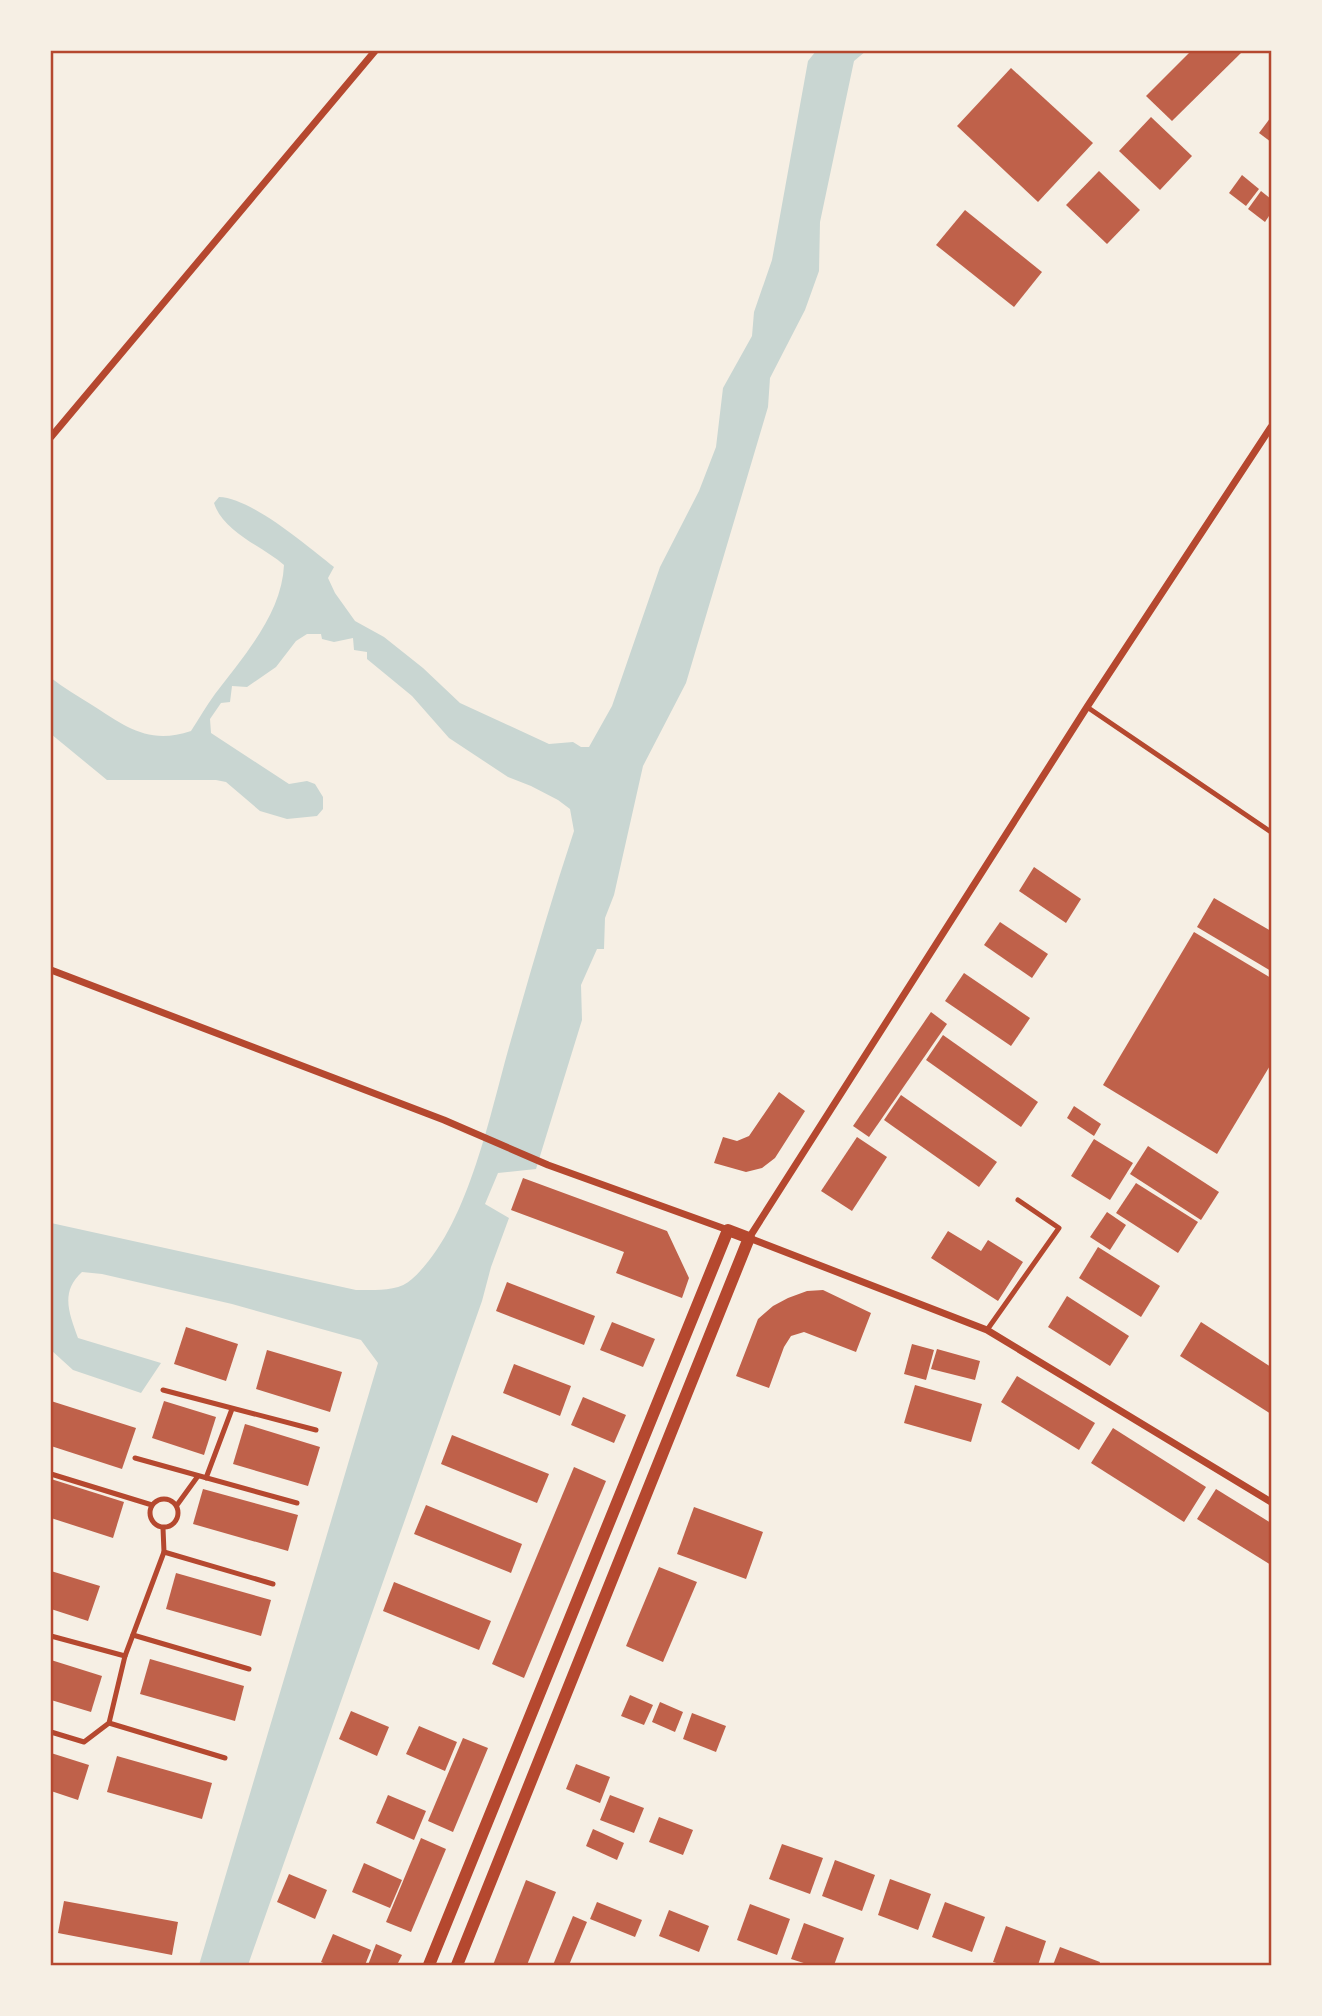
<svg xmlns="http://www.w3.org/2000/svg" width="1322" height="2016" font-family="'Asap Condensed',sans-serif">
	<style>
		.water { fill: #c9d6d2 }
		.building { fill: #bf614a }
		.lines { fill: none; stroke-linecap: round; stroke-linejoin: round }
		.service { stroke: #b5482f; stroke-width: 5 }
		.minor { stroke: #b5482f; stroke-width: 7 }
		.tertiary { stroke: #b5482f; stroke-width: 12 }
		.neatline { fill: none; stroke: #b5482f; stroke-width: 2.5 }
	</style>
	<rect width="100%" height="100%" fill="#f6efe4"/>
	<path class="water" d="M816,51H866L854,61L820,222L819,271L805,310L770,378L768,407L686,683L643,766L614,895L605,918L604,949H597L581,985L582,1020L536,1169L498,1173L485,1204L509,1218L491,1267L482,1301L248,1965H199L378,1363L361,1340L232,1304L102,1274L82,1272C60,1292 69,1313 78,1338L161,1363L141,1393L73,1370L51,1350V1272L53,1264L51,1262V1223L356,1290C373,1290 399,1292 412,1279C469,1228 490,1112 511,1040C531,970 551,900 574,831L570,809L558,800L531,786L508,777L449,738L412,696L367,659V652L354,650L353,638L334,642L322,639L321,634H307L296,641L276,667L247,687L232,686L230,702L221,703L210,719L211,733L289,784L307,781L315,784L323,797V809L317,816L287,819L260,811L226,782L216,780H107L51,734V678C64,688 78,696 92,705C126,727 149,745 191,731C199,719 206,706 215,694C243,657 282,614 284,565C262,546 223,532 214,503L219,497C252,498 308,547 334,567L328,578L335,593L355,621L384,637L423,668L460,703L549,744L573,742L581,747H589L612,706L660,567L699,491L716,447L723,388L752,336L754,312L772,260L808,61Z"/>
	<g class="building">
		<path d="M1191,51H1243L1172,121L1146,96Z"/>
		<path d="M1011,68L1093,143L1038,202L957,126Z"/>
		<path d="M1151,117L1192,156L1160,190L1119,151Z"/>
		<path d="M1271,117V142L1259,133Z"/>
		<path d="M1099,171L1140,210L1107,244L1066,205Z"/>
		<path d="M1242,175L1259,189L1246,206L1229,193Z"/>
		<path d="M1261,191L1271,199V213L1265,222L1248,209Z"/>
		<path d="M965,210L1042,272L1014,307L936,245Z"/>
		<path d="M1034,867L1081,899L1066,923L1019,891Z"/>
		<path d="M1214,898L1271,931V971L1197,927Z"/>
		<path d="M1000,922L1048,954L1032,978L984,945Z"/>
		<path d="M1194,932L1271,978V1064L1217,1154L1103,1085Z"/>
		<path d="M964,973L1030,1018L1011,1046L945,1001Z"/>
		<path d="M931,1012L947,1024L869,1137L853,1126Z"/>
		<path d="M943,1035L1038,1102L1021,1127L926,1060Z"/>
		<path d="M779,1092L805,1111L775,1158L762,1168L746,1172L714,1163L723,1137L737,1141L749,1136Z"/>
		<path d="M901,1095L997,1162L979,1187L884,1120Z"/>
		<path d="M1074,1106L1101,1124L1094,1136L1067,1118Z"/>
		<path d="M857,1137L887,1157L852,1211L821,1191Z"/>
		<path d="M1094,1139L1133,1163L1110,1200L1071,1176Z"/>
		<path d="M1148,1146L1219,1192L1201,1220L1130,1174Z"/>
		<path d="M523,1178L667,1231L689,1278L682,1298L616,1273L624,1252L511,1210Z"/>
		<path d="M1136,1183L1198,1222L1178,1253L1116,1213Z"/>
		<path d="M1107,1212L1126,1225L1110,1250L1090,1237Z"/>
		<path d="M948,1231L981,1251L988,1240L1023,1262L998,1301L931,1258Z"/>
		<path d="M1098,1247L1160,1286L1141,1317L1079,1278Z"/>
		<path d="M507,1282L595,1316L584,1345L496,1311Z"/>
		<path d="M823,1290L871,1313L856,1352L804,1332L791,1336L784,1347L769,1388L736,1376L758,1319L773,1306L788,1298L807,1291Z"/>
		<path d="M1067,1296L1129,1336L1110,1366L1048,1327Z"/>
		<path d="M612,1322L655,1339L643,1367L600,1350Z"/>
		<path d="M1201,1322L1271,1367V1414L1180,1356Z"/>
		<path d="M186,1327L238,1344L226,1381L174,1364Z"/>
		<path d="M912,1344L934,1350L926,1380L904,1374Z"/>
		<path d="M937,1349L980,1361L975,1380L931,1369Z"/>
		<path d="M267,1350L342,1372L330,1412L256,1389Z"/>
		<path d="M514,1364L571,1386L560,1416L503,1393Z"/>
		<path d="M1017,1376L1095,1423L1079,1450L1001,1402Z"/>
		<path d="M915,1385L982,1404L971,1442L904,1423Z"/>
		<path d="M583,1397L626,1415L614,1443L571,1425Z"/>
		<path d="M51,1401L136,1428L122,1469L51,1446Z"/>
		<path d="M164,1401L216,1417L204,1455L152,1438Z"/>
		<path d="M245,1424L320,1447L308,1486L233,1464Z"/>
		<path d="M1113,1428L1206,1487L1184,1522L1091,1463Z"/>
		<path d="M452,1435L549,1474L537,1503L441,1464Z"/>
		<path d="M574,1467L606,1481L524,1678L492,1664Z"/>
		<path d="M51,1479L124,1502L113,1538L51,1518Z"/>
		<path d="M203,1489L298,1515L288,1551L193,1524Z"/>
		<path d="M1216,1489L1271,1523V1565L1197,1519Z"/>
		<path d="M426,1505L522,1544L511,1573L414,1534Z"/>
		<path d="M694,1507L763,1532L746,1579L677,1554Z"/>
		<path d="M659,1567L697,1582L663,1662L626,1646Z"/>
		<path d="M51,1571L100,1586L88,1621L51,1609Z"/>
		<path d="M176,1573L271,1600L261,1636L166,1609Z"/>
		<path d="M394,1582L491,1621L479,1650L383,1611Z"/>
		<path d="M150,1659L244,1686L235,1721L140,1694Z"/>
		<path d="M51,1660L102,1676L91,1712L51,1700Z"/>
		<path d="M630,1695L653,1705L644,1725L621,1716Z"/>
		<path d="M660,1702L683,1712L675,1732L652,1722Z"/>
		<path d="M351,1711L389,1727L377,1756L339,1739Z"/>
		<path d="M692,1713L726,1726L716,1752L683,1739Z"/>
		<path d="M419,1726L457,1742L445,1771L406,1754Z"/>
		<path d="M463,1738L488,1748L453,1832L428,1821Z"/>
		<path d="M51,1753L89,1765L78,1800L51,1791Z"/>
		<path d="M117,1756L212,1783L202,1819L107,1792Z"/>
		<path d="M576,1764L610,1777L600,1803L566,1789Z"/>
		<path d="M388,1795L426,1811L414,1840L376,1823Z"/>
		<path d="M610,1795L644,1808L634,1833L600,1820Z"/>
		<path d="M659,1817L693,1830L683,1855L649,1842Z"/>
		<path d="M593,1829L624,1843L617,1860L586,1846Z"/>
		<path d="M421,1838L446,1849L411,1932L386,1922Z"/>
		<path d="M782,1844L823,1858L810,1894L769,1879Z"/>
		<path d="M835,1860L875,1875L862,1911L822,1896Z"/>
		<path d="M364,1863L402,1880L390,1908L352,1892Z"/>
		<path d="M289,1874L327,1890L315,1919L277,1902Z"/>
		<path d="M890,1879L931,1894L918,1930L878,1915Z"/>
		<path d="M526,1880L556,1892L527,1965H493Z"/>
		<path d="M64,1901L178,1922L172,1955L58,1933Z"/>
		<path d="M597,1902L642,1920L635,1937L590,1919Z"/>
		<path d="M945,1902L985,1917L972,1952L932,1937Z"/>
		<path d="M750,1904L790,1919L777,1955L737,1940Z"/>
		<path d="M669,1910L709,1926L699,1952L659,1936Z"/>
		<path d="M573,1916L587,1922L569,1965H553Z"/>
		<path d="M804,1923L844,1938L834,1965H810L791,1959Z"/>
		<path d="M1006,1926L1046,1941L1038,1965H1003L993,1962Z"/>
		<path d="M333,1934L371,1950L365,1965H328L321,1962Z"/>
		<path d="M376,1944L402,1955L397,1965H368Z"/>
		<path d="M1060,1947L1100,1962L1099,1965H1053Z"/>
	</g>
	<g class="lines">
		<g class="service">
			<path d="M1087,707L1271,832"/>
			<path d="M987,1330L1059,1228L1018,1200"/>
			<path d="M163,1390L316,1430"/>
			<path d="M135,1458L297,1503"/>
			<path d="M51,1474L152,1505"/>
			<path d="M206,1478L232,1409"/>
			<circle cx="164" cy="1513" r="14"/>
			<path d="M177,1505L198,1476"/>
			<path d="M164,1552L273,1584"/>
			<path d="M133,1635L249,1669"/>
			<path d="M51,1636L125,1656"/>
			<path d="M109,1723L225,1758"/>
			<path d="M51,1732L84,1742L109,1723L125,1656L164,1552L163,1528"/>
		</g>
		<g class="minor">
			<path d="M1271,427L1087,707L749,1238L987,1330L1271,1502"/>
			<path d="M51,437L375,51"/>
			<path d="M51,970L444,1120L548,1165L728,1230"/>
		</g>
		<path class="tertiary" d="M429,1965L728,1230L749,1238L457,1965"/>
	</g>
	<rect width="1322" height="2016" fill="none" stroke="#f6efe4" stroke-width="105"/>
	<rect x="52" y="52" width="1218" height="1912" class="neatline"/>
</svg>
